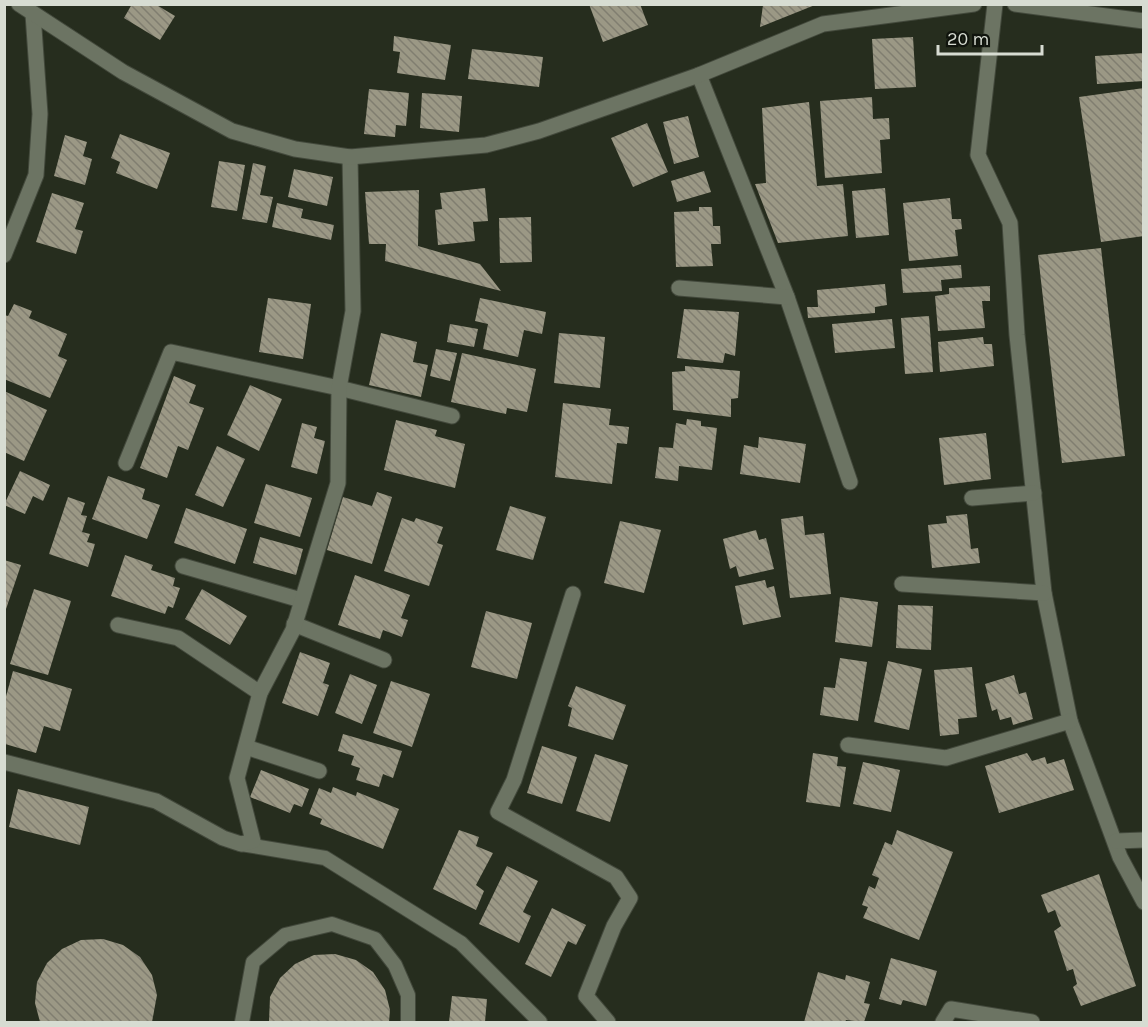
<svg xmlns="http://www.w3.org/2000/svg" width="1148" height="1027" font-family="Karla,sans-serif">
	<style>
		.building { fill: url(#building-back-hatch) }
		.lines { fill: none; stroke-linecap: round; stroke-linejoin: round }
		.service-casing { stroke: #43493c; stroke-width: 16 }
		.minor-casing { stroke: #43493c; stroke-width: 17 }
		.tertiary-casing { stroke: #43493c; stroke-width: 17 }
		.service { stroke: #6c7463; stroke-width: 14 }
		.minor { stroke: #6c7463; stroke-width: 15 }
		.tertiary { stroke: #6c7463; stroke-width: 15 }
	</style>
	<defs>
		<pattern id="building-back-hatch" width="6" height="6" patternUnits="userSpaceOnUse" patternTransform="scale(1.5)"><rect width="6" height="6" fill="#9b9885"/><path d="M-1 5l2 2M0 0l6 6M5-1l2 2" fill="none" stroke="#807e70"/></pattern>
	</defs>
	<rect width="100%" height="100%" fill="#262d1e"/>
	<g class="building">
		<path d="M132,4H155L175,16L160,40L124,18Z"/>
		<path d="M589,4H640L648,25L603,42Z"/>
		<path d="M763,5H815L760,27Z"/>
		<path d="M394,36L451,45L445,80L397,73L400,52L393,51Z"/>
		<path d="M913,37L916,87L875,89L872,39Z"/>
		<path d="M472,49L543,57L539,87L468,79Z"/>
		<path d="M1144,53V81L1097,84L1095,56Z"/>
		<path d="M1144,88V236L1101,242L1079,97Z"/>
		<path d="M369,89L409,93L406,126L396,125L395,137L364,134Z"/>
		<path d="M422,93L462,96L459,132L420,128Z"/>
		<path d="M872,97L873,119L889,118L890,139L880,140L882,173L825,178L820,101Z"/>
		<path d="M809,102L817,186L843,184L848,236L778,243L755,184L766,183L762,108Z"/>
		<path d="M688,116L699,157L674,164L663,122Z"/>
		<path d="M647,123L668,172L633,187L611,138Z"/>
		<path d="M120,134L170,153L157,189L116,173L120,162L111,158Z"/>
		<path d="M65,135L87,142L83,156L92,159L85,185L54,176Z"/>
		<path d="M219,161L245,165L237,211L211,207Z"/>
		<path d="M253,163L266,166L260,195L273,197L267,223L242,219Z"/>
		<path d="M294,169L333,177L327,206L288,197Z"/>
		<path d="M704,171L711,192L677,202L671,181Z"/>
		<path d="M485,188L488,221L473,222L475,241L438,245L435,210L442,209L440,193Z"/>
		<path d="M885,188L889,235L856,238L852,191Z"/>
		<path d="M419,190L418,246L480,264L501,291L385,261L386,244H369L365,192Z"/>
		<path d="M52,193L84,203L75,229L83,231L76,254L36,242Z"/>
		<path d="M950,198L952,219H961L962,229L955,230L958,256L909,261L903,203Z"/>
		<path d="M277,203L303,209L301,218L334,225L331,240L272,227Z"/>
		<path d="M699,207H712L713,226H720L721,244H711L713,266L676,267L674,212L699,211Z"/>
		<path d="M531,217L532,262L500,263L499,218Z"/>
		<path d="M1101,248L1125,456L1062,463L1038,255Z"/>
		<path d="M961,265L962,278L941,280L942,291L903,293L901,269Z"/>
		<path d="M885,284L887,305L875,307V313L808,318L807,307H818L817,290Z"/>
		<path d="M990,286V301H982L985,328L938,331L935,296L949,294V288Z"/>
		<path d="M268,298L311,304L303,359L259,352Z"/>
		<path d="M480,298L546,312L542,334L524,330L518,357L483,349L488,324L475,321Z"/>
		<path d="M14,304L32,311L29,318L67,334L58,356L67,360L50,398L4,379V315L8,316Z"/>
		<path d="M684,309L739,312L735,356L725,353L723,363L677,358Z"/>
		<path d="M929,316L933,372L905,374L901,318Z"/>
		<path d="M892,319L895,348L835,353L832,324Z"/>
		<path d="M450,324L478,329L474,347L447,342Z"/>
		<path d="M381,333L417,342L413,362L428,365L421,397L369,385Z"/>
		<path d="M559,333L605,337L600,388L554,383Z"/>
		<path d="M983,337L984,344H992L994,366L940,372L938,342Z"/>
		<path d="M436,349L457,353L450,381L430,376Z"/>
		<path d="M462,353L536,369L527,412L507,408L506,414L451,402Z"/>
		<path d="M685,366L740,371L738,398L731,399V417L673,410L672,372L685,371Z"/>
		<path d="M174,376L196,385L189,403L204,408L188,450L178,446L167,478L140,468Z"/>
		<path d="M250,385L282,399L259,451L227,435Z"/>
		<path d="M4,391L47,410L24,461L4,452Z"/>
		<path d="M563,403L611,409L609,425L629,427L627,444L617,443L612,484L555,477Z"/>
		<path d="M687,419L701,421V426L717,428L712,470L679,466L678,481L655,478L659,447L673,448L676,423L686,425Z"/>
		<path d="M396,420L437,430L435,436L465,444L455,488L384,470Z"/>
		<path d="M302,423L317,427L314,438L325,441L317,474L291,467Z"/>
		<path d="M986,433L991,479L944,485L939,438Z"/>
		<path d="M759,437L806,444L800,483L740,474L744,445L758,448Z"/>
		<path d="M217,446L245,459L223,507L195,495Z"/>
		<path d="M20,471L50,485L43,501L33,496L25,514L4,505Z"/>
		<path d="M108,476L145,489L142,499L160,505L147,539L92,519Z"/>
		<path d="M266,484L312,498L300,537L254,523Z"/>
		<path d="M377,492L392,497L372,564L327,550L343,497L372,506Z"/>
		<path d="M68,497L85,503L81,515L87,516L82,532L90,534L87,542L95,544L88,567L49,554Z"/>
		<path d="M510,506L546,517L533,560L496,550Z"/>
		<path d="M186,508L247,529L235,564L174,543Z"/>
		<path d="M967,514L971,549L978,548L980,563L932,568L928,525L947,523L946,516Z"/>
		<path d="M803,516L805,535L824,533L831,594L790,598L781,519Z"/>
		<path d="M402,518L414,522L416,518L443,527L437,543L443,545L429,586L384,571Z"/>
		<path d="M620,521L661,530L644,593L604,583Z"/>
		<path d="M756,530L759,540L766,538L774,569L739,577L736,566L730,569L723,539Z"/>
		<path d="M260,537L303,549L296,575L253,563Z"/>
		<path d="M125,555L153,565L151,570L175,578L173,586L180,588L173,608L168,606L165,614L111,596Z"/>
		<path d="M4,560L21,565L5,612H4Z"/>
		<path d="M355,575L410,595L401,618L408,620L402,637L383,630L380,639L338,625Z"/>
		<path d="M765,580L767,588L774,586L781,617L743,625L735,586Z"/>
		<path d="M34,589L71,601L48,675L10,664Z"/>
		<path d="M202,589L247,616L230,645L185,619Z"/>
		<path d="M840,597L878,602L872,647L835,642Z"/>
		<path d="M898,605L933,606L931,650L896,648Z"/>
		<path d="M486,611L532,623L517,679L471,667Z"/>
		<path d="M300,652L330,663L323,683L329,685L318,716L282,703Z"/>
		<path d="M840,658L867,662L858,721L820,715L824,687L835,688Z"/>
		<path d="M888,661L922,669L909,730L874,722Z"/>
		<path d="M972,667L977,717L958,719L959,734L940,736L934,670Z"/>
		<path d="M13,671L72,689L60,731L44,726L36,753L5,744V700Z"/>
		<path d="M350,674L377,685L362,724L335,713Z"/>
		<path d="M1014,675L1019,694L1026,692L1033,719L1013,725L1011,717L1000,720L997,709L992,711L985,684Z"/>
		<path d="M391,681L430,694L412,747L373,733Z"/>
		<path d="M576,686L626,705L613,740L568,726L572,708L568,706Z"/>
		<path d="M343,734L402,751L393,778L383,774L379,787L356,780L360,768L351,765L354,756L338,751Z"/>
		<path d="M542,746L577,757L562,804L527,793Z"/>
		<path d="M813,753L838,757L837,766L846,767L840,807L806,802Z"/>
		<path d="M1027,753L1032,761L1045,757L1047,764L1064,759L1074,790L999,813L985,766Z"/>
		<path d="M595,754L628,765L610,822L576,811Z"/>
		<path d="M863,762L900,770L891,812L853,804Z"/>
		<path d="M261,770L309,789L302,807L294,804L290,813L250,797Z"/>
		<path d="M333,787L356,796L357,792L399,809L383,849L320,824L322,819L309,814L319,788L331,793Z"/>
		<path d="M18,789L89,807L80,845L9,827Z"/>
		<path d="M459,830L479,837L476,846L493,853L476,885L484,891L476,910L433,889Z"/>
		<path d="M897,830L953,852L919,940L863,918L868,907L862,905L869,886L875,889L879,878L872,875L885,842L892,845Z"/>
		<path d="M507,866L538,881L523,912L531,916L519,943L479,924Z"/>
		<path d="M1099,874L1136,986L1081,1006L1073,987L1077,984L1073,969L1067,971L1054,931L1061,926L1055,910L1048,913L1041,895Z"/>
		<path d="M552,908L586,925L576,945L568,941L551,977L525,964Z"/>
		<path d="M103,939L123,945L140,957L152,975L157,995L152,1022H40L35,1003L37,982L47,963L62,949L81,940Z"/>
		<path d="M335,954L356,960L373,972L385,990L390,1010L389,1022H269L270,997L280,978L295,964L314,955Z"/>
		<path d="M891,958L937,971L926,1006L903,1000L901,1005L879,999Z"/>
		<path d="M818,972L845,980L846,975L870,982L864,1003L870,1004L864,1022L846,1020L845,1022H804Z"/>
		<path d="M452,996L487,999L485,1022H449Z"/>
	</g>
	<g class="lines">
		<g class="service-casing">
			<g id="service">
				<path d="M241,844L325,858L461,943L540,1022"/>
				<path d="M242,1022L253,962L285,935L332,924L375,939L395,965L408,995V1022"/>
			</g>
		</g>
		<g class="minor-casing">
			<g id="minor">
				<path d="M995,4L978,155L1010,223L1017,335L1044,593L1070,721L1120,857L1144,902"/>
				<path d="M699,75L787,297L850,482"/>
				<path d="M4,255L36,175L40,114L33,14"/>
				<path d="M679,288L787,297"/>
				<path d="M126,463L171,352L339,388L452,416"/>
				<path d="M972,498L1034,493"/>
				<path d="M183,566L301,600"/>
				<path d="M902,584L1044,593"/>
				<path d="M573,594L514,780L498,812L616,877L630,898L614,926L586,996L608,1022"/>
				<path d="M294,624L384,660"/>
				<path d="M118,625L178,638L260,693"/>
				<path d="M848,745L946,758L1070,721"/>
				<path d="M246,747L319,771"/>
				<path d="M4,762L156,801L223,838L241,844L253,841L237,778L260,693L293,630L338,483L339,388L353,311L350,157"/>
				<path d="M1116,841L1144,840"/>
				<path d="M943,1022L951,1009L1032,1022"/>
			</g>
		</g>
		<g class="tertiary-casing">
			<g id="tertiary">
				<path d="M19,4L123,72L232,131L295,149L350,157L486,145L539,131L699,75L823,24L974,4"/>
				<path d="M1015,4L1144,21"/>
			</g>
		</g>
		<use href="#service" class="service"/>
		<use href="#minor" class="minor"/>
		<use href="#tertiary" class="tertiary"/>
	</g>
	<rect width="1148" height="1027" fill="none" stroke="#d7dcd2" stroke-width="12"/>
	<path d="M938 45v9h104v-9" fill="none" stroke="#d7dcd2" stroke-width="3"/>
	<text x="947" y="45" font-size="18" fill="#d7dcd2" stroke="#10140d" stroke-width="4.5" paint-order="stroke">20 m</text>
</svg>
